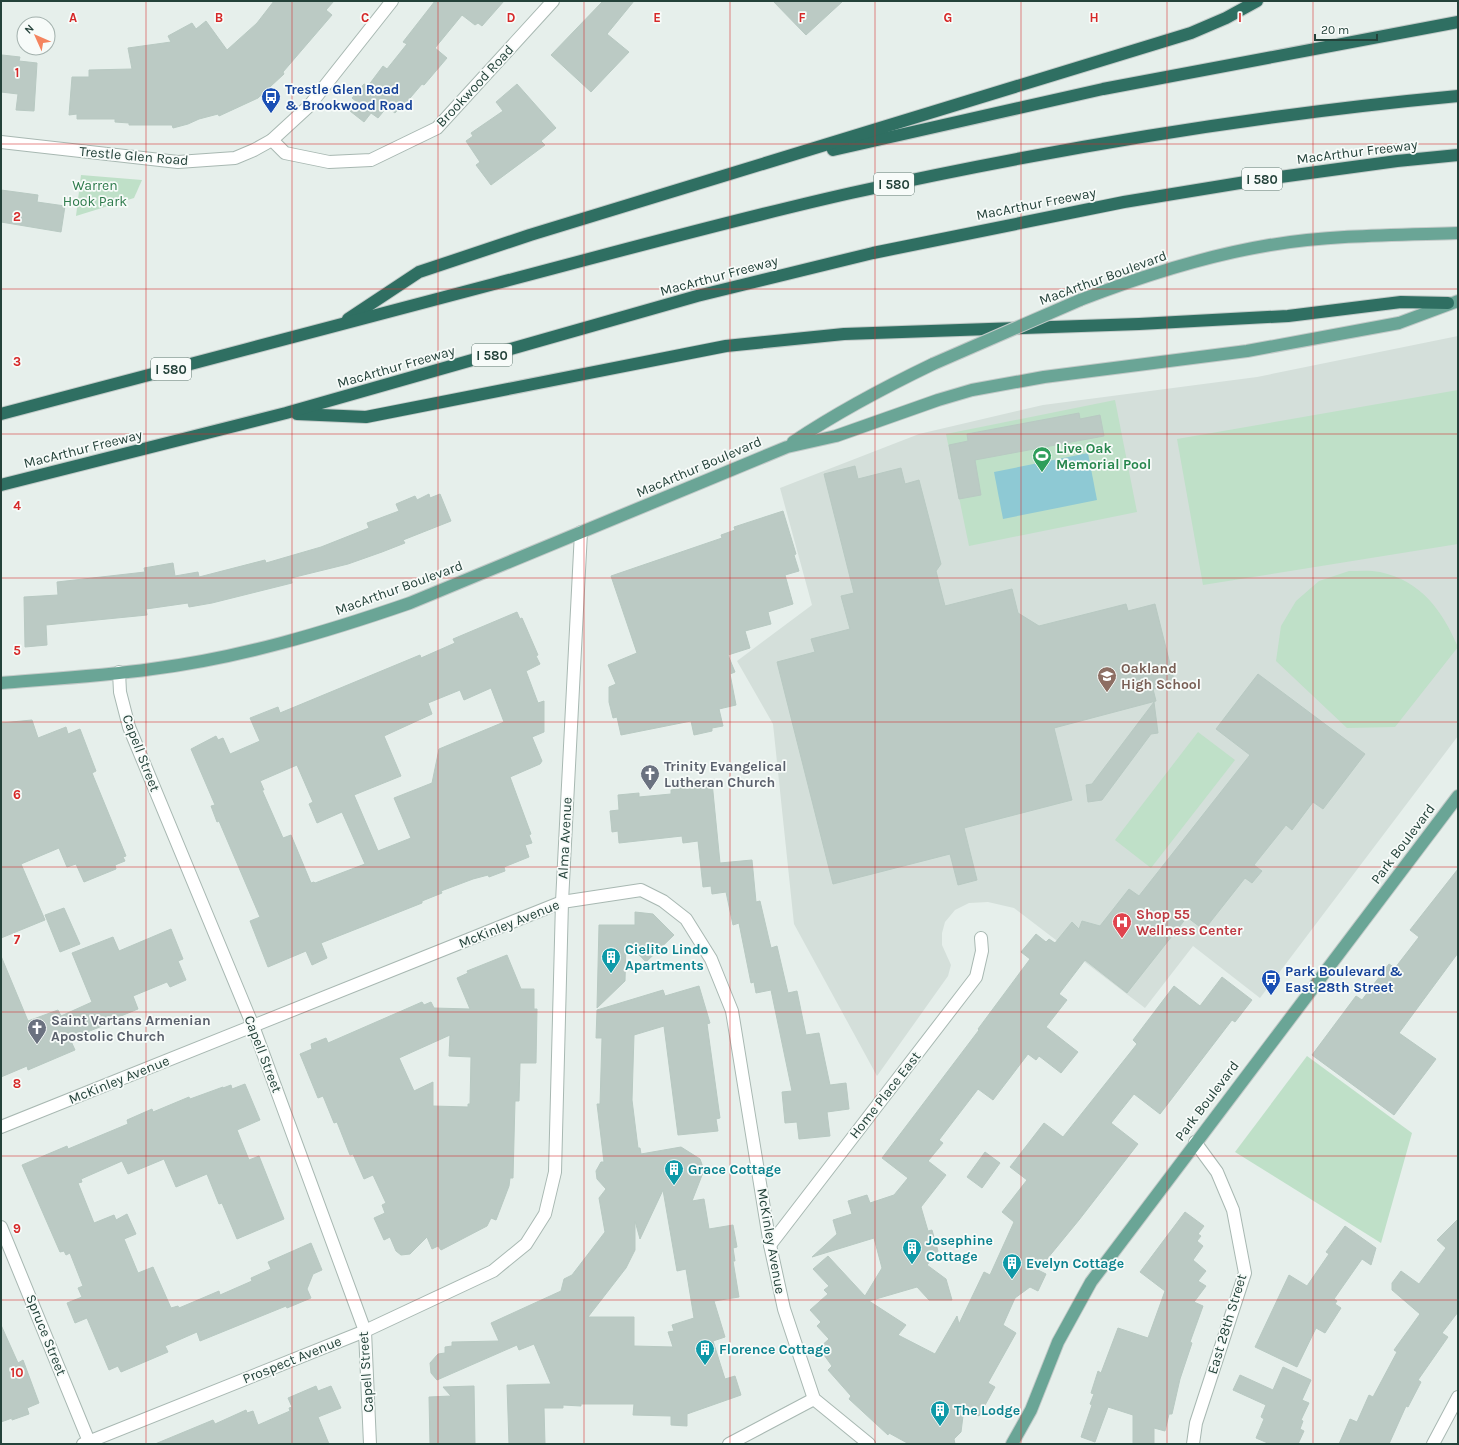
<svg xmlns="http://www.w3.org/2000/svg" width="1459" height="1445" font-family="Karla,sans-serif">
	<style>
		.built { fill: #d4dfda }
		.green { fill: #bfe0c8 }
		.water { fill: #8ec9d4 }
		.building { fill: #bbcac4; stroke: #b8c9c2; fill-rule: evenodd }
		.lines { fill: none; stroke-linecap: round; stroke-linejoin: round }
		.minor-casing { stroke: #a8b8b2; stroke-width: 14 }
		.major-casing { stroke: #c2cac8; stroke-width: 14 }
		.highway-casing { stroke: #c2cac8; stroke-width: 14 }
		.minor { stroke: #fff; stroke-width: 12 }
		.major { stroke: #6aa596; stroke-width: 12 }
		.highway { stroke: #2f6f62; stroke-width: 12 }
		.major-bridge-casing { stroke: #c2cac8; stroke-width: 14; stroke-linecap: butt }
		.major-bridge { stroke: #6aa596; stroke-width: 12 }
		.grid { fill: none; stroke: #d62828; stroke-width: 1; stroke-opacity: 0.55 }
		.labels { text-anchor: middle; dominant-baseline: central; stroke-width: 3.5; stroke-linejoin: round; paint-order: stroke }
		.shield { fill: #f7fbf9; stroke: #637a73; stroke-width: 1 }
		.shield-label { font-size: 13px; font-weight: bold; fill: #24423a }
		.street-label { font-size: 14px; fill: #24423a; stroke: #f7fbf9 }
		.transit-label { font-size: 14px; font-weight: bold; fill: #164399; stroke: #f7fbf9; text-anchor: start }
		.park-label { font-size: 14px; fill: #2d7a4b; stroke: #f7fbf9 }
		.leisure-label { font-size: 14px; font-weight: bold; fill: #27864d; stroke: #f7fbf9; text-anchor: start }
		.education-label { font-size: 14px; font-weight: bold; fill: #785e54; stroke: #f7fbf9; text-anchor: start }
		.worship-label { font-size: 14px; font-weight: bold; fill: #5b616d; stroke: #f7fbf9; text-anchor: start }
		.health-label { font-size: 14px; font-weight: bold; fill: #be3a42; stroke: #f7fbf9; text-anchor: start }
		.culture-label { font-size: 14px; font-weight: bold; fill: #0d838f; stroke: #f7fbf9; text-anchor: start }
		.grid-label { font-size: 13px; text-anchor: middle; font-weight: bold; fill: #d62828; stroke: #f7fbf9; stroke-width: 3.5; stroke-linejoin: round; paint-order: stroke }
	</style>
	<rect width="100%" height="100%" fill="#e6efeb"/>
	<path class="built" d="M1458,336V736L1260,998L1193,946L1145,1008L1014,908L988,902L969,903L955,910L945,922L942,933V945L951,965L948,976L877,1076L794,924L773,724L737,661L812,605L780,488L919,434L1043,405L1257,377Z"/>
	<g class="green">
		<path d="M81,175L142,180L134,198L76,216Z"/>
		<path d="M1458,390V544L1203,585L1177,439Z"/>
		<path d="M1115,400L1137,512L969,546L946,434Z"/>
		<path d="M1349,571C1359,571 1370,570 1380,572C1421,581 1442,610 1458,647L1395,727L1347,728L1276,661L1281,626L1296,601L1319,581Z"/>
		<path d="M1198,732L1235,760L1151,868L1115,840Z"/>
		<path d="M1307,1056L1412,1133L1381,1243L1235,1152Z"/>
	</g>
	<path class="water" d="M1088,453L1097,500L1003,519L994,472Z"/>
	<g class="building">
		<path d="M274,1H334L326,10L332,15L283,72L284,74L258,98L219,116L218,114L199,119L188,124L173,128L172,125H129V123L115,122V119H77V114L69,115L72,77H89V70L132,69L128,48L171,42L168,36L192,23L196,29L206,21L227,50L257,23Z"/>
		<path d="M435,1H504L482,26L478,23L475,25L462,15L435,48L447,58L424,85L422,84L405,104L403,103L395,113L387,107L378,118L371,113L364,122L350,111L357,102L352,98L364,84L368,86L383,66L387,69L407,44L403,42Z"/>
		<path d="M603,1H634L607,34L629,52L591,92L551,55Z"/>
		<path d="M773,1H843L806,35Z"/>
		<path d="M2,55L20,57L19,61L37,63L34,111L16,110L18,94L1,92Z"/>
		<path d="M517,84L556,128L541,141L545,145L491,185L476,165L480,162L466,141L473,136L471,133L503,111L496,102Z"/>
		<path d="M1,190L38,195L37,202L65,206L61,232L1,222Z"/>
		<path d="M1079,413L1080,419L1100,415L1104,436L975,460L981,495L959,499L949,445L968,441L967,434Z"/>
		<path d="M855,466L858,479L901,468L905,484L919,480L941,564L936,571L945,606L1012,589L1018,613L1039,626L1126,604L1128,611L1155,604L1175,684L1153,689L1156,701L1054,728L1072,800L964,828L977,880L958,885L950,854L833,884L777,662L815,652L811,639L850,629L841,596L854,593L824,474Z"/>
		<path d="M429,494L430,498L440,494L451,521L403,540L405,543L382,552L348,564L291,578L292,583L212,603L189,607L188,603L146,609L147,615L46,625L47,645L25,647L24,597L58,595L57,582L145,572L144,568L173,563L175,576L198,572L199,577L265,560L266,563L321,547L369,528L367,523L399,511L396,504L415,496L417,500Z"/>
		<path d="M783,511L796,554L794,555L799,571L785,575L793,604L768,612L771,624L745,631L750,648L728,655L735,672L730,674L736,705L719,709L723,726L712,728V731L694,735L691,721L621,735L617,717L613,718L609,702V687L616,684L608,665L637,653L611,576L722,538L721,535L735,530L734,527Z"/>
		<path d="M517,612L520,619L522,618L538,655L536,656L540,664L526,671L538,703L544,701V732L532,737L542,761L540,764L510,777L531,834L529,835L532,843L525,845L529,857L504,867L505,871L489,877L488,875L473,879L441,891L442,893L422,901V903L321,943L327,958L312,965L306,951L268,967L250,921L260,917L219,821L217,822L211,806L215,805L191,749L216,736L218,740L223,738L230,754L260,741L250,718L278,707L280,713L420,655L421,658L455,643L453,639ZM491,688L504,722L439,749L432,783L394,798L411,838L378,851L354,795L401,776L384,736L432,714L428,703L460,690L464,700ZM297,765L313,802L309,804L317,823L342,812L365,864L315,883L314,882L311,883L291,835L283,838L262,790H264L260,781Z"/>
		<path d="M1258,674L1365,754L1323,809L1313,802L1292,830L1286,825L1254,865L1262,871L1252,883L1245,878L1204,930L1187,917L1127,993L1085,960L1059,994L1067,1000L1046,1027L1078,1052L1061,1073L1039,1056L1036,1060L1028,1054L993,1100L978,1089L939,1140L943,1143L928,1161L946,1175L921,1207L928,1231L932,1230L938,1251L927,1265L946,1279L952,1300H929L917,1287L869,1301L906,1325L898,1335L935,1354L957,1316L959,1324L984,1272L990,1275L1014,1222L1002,1212L1027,1180L1010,1167L1044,1123L1063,1137L1137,1044L1133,1040L1174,986L1200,1006L1222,977L1252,1000L1235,1022L1232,1020L1160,1114L1134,1094L1111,1123L1138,1144L1079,1220L1038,1270L1046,1274L1038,1291L1030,1287L1015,1298L1003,1325L1016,1333L988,1383L995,1387L979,1416L964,1408L961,1432L954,1439L955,1444H909L889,1433L888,1435L849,1399L851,1396L828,1370L832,1366L819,1348L829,1339L817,1326L821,1322L810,1310L828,1294L824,1290L829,1286L813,1269L828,1256L865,1296L882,1268L874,1238L812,1257L837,1234L833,1220L852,1214L848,1201L867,1195L870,1203L894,1195L908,1178L882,1158L979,1030L978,1029L1030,959L1021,952L1036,934L1046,942L1049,939L1055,943L1072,922L1079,929L1082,921L1100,926L1129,889L1139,896L1250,755L1216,729Z"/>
		<path d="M1154,702L1158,733L1151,734L1102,800L1088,802L1086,785L1092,784Z"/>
		<path d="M32,720L38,738L66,727L68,734L80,729L96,771L92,773L126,856L123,857L125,861L115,865L116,869L84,882L76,864L67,867L59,848L21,864L45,920L1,938V723Z"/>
		<path d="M712,782L720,863L752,860L756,902L760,901L771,948L777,946L788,993L797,991L806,1035L819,1033L830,1085L846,1083L849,1109L827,1112L830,1136L799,1139L797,1122L785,1123L782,1092L792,1091L771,990L756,993L754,982L751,983L739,923L733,925L726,892L712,894L711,886L703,887L698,841L683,843L682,836L619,843L618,831L612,832L610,811L619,810L618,795L639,793V797L671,794V790L677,789V786Z"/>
		<path d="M1458,869V953L1399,1033L1436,1059L1394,1115L1312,1055L1356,996L1362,1000L1389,964L1395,968L1419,937L1410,930Z"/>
		<path d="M64,908L80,944L60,952L45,915Z"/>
		<path d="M635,912L653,914L674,935L646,962L626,941L625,981L597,1008L599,925H635Z"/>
		<path d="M171,929L183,959L178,961L186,980L170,987L167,982L133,996L138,1009L116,1018L117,1020L70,1039L75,1050L28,1070L27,1066L1,1077V956L28,1021L58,1010L61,1016L92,1002L72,953L113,937L119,951Z"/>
		<path d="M507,955L521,989H534V1009H537L536,1063H520L519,1101H515L513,1178H510L509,1186L496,1220L491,1218L487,1226L441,1250L438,1246L432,1249L427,1237L410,1254L401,1255L396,1251L390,1237L384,1240L374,1218L385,1213L382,1205L386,1203L373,1175L364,1179L353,1154L350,1155L337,1122L334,1123L323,1096L318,1098L300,1054L312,1049L311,1044L326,1038L328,1043L422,1002L424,1005L431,1002L434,1008L470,1009L457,978L468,973L467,971ZM450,1035L449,1056L471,1057L470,1104H468V1107L433,1106V1082L414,1091L399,1058Z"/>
		<path d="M699,986L710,1023L707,1024L720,1118L716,1119L718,1131L678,1135L664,1026L634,1035L632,1100L638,1148H640L641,1154L681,1147L700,1159L704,1170L692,1201L704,1199L709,1229L733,1225L737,1247L733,1248L735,1261H733L739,1297L714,1301L725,1337L713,1341L725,1379L735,1376L741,1395L687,1414V1426L671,1425V1416L633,1415L634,1404H581V1406L563,1405V1408H544L545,1444H509L507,1385L551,1384L534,1344L519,1350L517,1345L437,1380L431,1373L430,1363L438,1354L445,1353V1347L452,1346V1342L499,1341L491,1323L561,1291L564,1279L572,1275L605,1232L599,1198L606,1189L597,1179L596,1171L601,1162H604L597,1104H600L602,1038H596L597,1010L663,990L665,996ZM663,1190L677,1271L686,1269L694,1318L672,1325L674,1331L668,1332L673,1347L634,1346V1317H588L626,1268L635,1250V1221L640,1239Z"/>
		<path d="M245,1084L260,1120L237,1130L249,1160L259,1156L284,1219L237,1239L222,1203L219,1204L207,1174L176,1187L164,1159L128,1174L122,1161L81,1179L82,1182L78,1183L94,1223L114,1215L116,1220L127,1214L136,1234L124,1239L138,1273L153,1267L171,1308L178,1306L179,1308L219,1291L220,1295L252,1281L251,1278L271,1269L268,1262L311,1243L322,1270L313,1274L307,1289L311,1298L287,1308L286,1306L200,1341L197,1332L165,1346L168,1352L121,1372L118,1366L109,1370L87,1318L75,1323L67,1303L82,1297L78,1288L83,1286L70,1253L66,1255L64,1251L60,1252L22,1165L67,1146L68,1149L128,1124L127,1120L152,1109L153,1112L189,1097L190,1099L223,1087V1088L231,1085L232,1089Z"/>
		<path d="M985,1152L1000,1163L982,1188L967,1177Z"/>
		<path d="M1185,1212L1204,1226L1198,1234L1201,1236L1197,1241L1203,1246L1193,1260L1206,1271L1198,1281L1206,1286L1194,1302L1203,1306L1190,1342L1192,1343L1180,1379L1172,1414H1169L1165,1431L1154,1428V1444H1133V1415L1108,1407L1095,1442L1081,1437L1092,1405L1090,1404L1094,1394L1091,1393L1098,1371L1101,1373L1118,1328L1148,1338L1165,1291L1140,1272Z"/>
		<path d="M1458,1219V1312L1442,1333L1448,1337L1418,1380L1421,1382L1408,1407L1406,1406L1389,1444H1339L1350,1419L1357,1422L1369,1395L1373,1397L1397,1352L1394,1350L1420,1314L1392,1290V1283L1401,1271L1419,1284L1446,1248L1437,1240Z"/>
		<path d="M1345,1226L1376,1248L1371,1265L1362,1259L1334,1299L1337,1301L1335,1304L1341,1308L1325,1333L1316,1328L1297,1367L1255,1347L1289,1275L1307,1286L1329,1254L1326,1252Z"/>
		<path d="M1,1325L18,1363L23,1360L39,1403L27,1408L29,1414L12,1420V1418L1,1422Z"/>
		<path d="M1283,1367L1311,1380L1302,1400L1309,1403L1301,1420L1303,1421L1300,1429L1304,1431L1298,1444H1270L1256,1438L1264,1419L1261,1417L1266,1405L1233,1390L1240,1375L1273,1390Z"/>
		<path d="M316,1386L318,1391L331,1386L341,1408L318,1417L329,1444H155L213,1420L215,1424L246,1410L247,1413L253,1411L258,1425L290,1411L289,1408L292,1407L288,1398Z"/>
		<path d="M474,1386L475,1444H430L429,1397L451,1396L443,1387Z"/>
	</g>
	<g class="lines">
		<g class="minor-casing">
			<g id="minor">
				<path d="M272,140L285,153L329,162L371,160L437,128L553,1"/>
				<path d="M1,142L178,162L235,158L254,150L272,140L309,106L392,1"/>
				<path d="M119,672L120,692L129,727L253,1026L365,1331L370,1444"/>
				<path d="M1,1127L562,902L641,890L663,901L686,919L711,959L732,1011L770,1245L784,1309L814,1399L869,1444"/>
				<path d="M1,1227L90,1444"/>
				<path d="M770,1245L976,977L982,951L981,938"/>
				<path d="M83,1444L365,1331L493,1271L526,1244L545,1214L555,1172L562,902L581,532"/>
				<path d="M729,1444L814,1399"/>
				<path d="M1193,1444L1196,1423L1245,1273L1233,1210L1217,1172L1195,1142"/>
				<path d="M1433,1444L1458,1397"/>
			</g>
		</g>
		<g class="major-casing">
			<g id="major">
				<path d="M1080,300C1142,276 1204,256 1270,245C1332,235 1395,235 1458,233"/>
				<path d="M793,442C838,412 883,388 933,364"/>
				<path d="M1,683C51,679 102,676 152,669C240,658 326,632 410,603L787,447L836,436L938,400L972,390L1044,377L1247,351L1399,323L1458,301"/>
				<path d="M1012,1444L1031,1410L1058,1342L1091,1282L1458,796"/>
			</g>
		</g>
		<g class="highway-casing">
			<g id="highway">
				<path d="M833,150L1103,89L1458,22"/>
				<path d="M348,319L419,272L530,235L1191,33L1226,18L1257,1"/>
				<path d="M1,414C165,371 330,327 494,284C613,253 731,220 851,193C1051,149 1254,115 1458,96"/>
				<path d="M297,414L366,417L726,346L844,334L1139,324L1288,316L1401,302L1448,303"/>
				<path d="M1,485L286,413L697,296L873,253L1124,202L1258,180L1397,161L1458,155"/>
			</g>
		</g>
		<use href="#minor" class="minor"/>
		<use href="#major" class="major"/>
		<use href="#highway" class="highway"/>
		<g class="major-bridge-casing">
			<path id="major-bridge" d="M933,364L1080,300"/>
		</g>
		<use href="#major-bridge" class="major-bridge"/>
	</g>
	<path class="grid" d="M146,1V1444M292,1V1444M438,1V1444M584,1V1444M730,1V1444M875,1V1444M1021,1V1444M1167,1V1444M1313,1V1444M1,144H1458M1,289H1458M1,434H1458M1,578H1458M1,722H1458M1,867H1458M1,1012H1458M1,1156H1458M1,1300H1458"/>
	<defs>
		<g id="bus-pin" transform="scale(1)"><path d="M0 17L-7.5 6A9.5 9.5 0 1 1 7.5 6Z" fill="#1a4fb4" stroke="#f7fbf9"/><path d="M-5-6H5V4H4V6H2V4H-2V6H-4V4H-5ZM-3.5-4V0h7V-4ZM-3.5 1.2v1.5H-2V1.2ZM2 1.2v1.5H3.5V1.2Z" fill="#fff"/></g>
		<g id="stadium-pin" transform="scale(1)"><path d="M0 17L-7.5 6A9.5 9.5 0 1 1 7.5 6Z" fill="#2e9e5b" stroke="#f7fbf9"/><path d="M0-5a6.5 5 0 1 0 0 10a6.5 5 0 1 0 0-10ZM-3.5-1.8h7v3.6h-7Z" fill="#fff"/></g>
		<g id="school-pin" transform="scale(1)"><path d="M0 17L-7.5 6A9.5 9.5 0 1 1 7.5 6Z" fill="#8d6e63" stroke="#f7fbf9"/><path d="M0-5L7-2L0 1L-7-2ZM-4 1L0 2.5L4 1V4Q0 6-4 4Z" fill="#fff"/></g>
		<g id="church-pin" transform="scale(1)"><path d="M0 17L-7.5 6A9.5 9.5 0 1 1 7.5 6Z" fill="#6b7280" stroke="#f7fbf9"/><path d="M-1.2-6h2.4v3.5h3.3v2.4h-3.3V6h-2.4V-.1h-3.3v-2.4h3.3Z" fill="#fff"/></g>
		<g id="hospital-pin" transform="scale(1)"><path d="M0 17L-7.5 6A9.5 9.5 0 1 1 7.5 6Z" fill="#e0444e" stroke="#f7fbf9"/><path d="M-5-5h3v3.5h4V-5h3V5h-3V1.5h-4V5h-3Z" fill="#fff"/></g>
		<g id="building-pin" transform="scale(1)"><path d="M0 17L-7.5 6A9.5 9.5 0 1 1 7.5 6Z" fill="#0f9aa8" stroke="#f7fbf9"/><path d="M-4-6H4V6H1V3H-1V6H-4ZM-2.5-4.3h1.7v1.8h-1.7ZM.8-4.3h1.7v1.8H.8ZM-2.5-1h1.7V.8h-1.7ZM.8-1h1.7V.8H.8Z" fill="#fff"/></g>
	</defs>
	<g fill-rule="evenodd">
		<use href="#bus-pin" x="271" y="97"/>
		<use href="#stadium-pin" x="1042" y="456"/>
		<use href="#school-pin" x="1107" y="676"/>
		<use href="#church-pin" x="650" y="774"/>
		<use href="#hospital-pin" x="1122" y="922"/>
		<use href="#building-pin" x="611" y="957"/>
		<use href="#bus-pin" x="1271" y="979"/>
		<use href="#church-pin" x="37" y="1028"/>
		<use href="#building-pin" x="674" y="1169"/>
		<use href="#building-pin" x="912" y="1248"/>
		<use href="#building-pin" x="1012" y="1263"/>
		<use href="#building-pin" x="705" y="1349"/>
		<use href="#building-pin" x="940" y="1410"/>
	</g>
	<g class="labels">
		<g class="shield">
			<rect x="1242" y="168" width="40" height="22" rx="3"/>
			<rect x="874" y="173" width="40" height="22" rx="3"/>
			<rect x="472" y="344" width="40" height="22" rx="3"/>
			<rect x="151" y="358" width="40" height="22" rx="3"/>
		</g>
		<g class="shield-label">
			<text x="1262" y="179">I 580</text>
			<text x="894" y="184">I 580</text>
			<text x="492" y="355">I 580</text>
			<text x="171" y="369">I 580</text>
		</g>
		<g class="street-label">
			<text transform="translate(475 86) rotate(-47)">Brookwood Road</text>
			<text transform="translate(1357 152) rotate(-7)">MacArthur Freeway</text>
			<text transform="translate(134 156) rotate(5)">Trestle Glen Road</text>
			<text transform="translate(1036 204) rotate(-11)">MacArthur Freeway</text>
			<text transform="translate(719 276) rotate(-15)">MacArthur Freeway</text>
			<text transform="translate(1103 278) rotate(-20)">MacArthur Boulevard</text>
			<text transform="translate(396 367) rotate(-16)">MacArthur Freeway</text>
			<text transform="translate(83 449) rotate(-14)">MacArthur Freeway</text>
			<text transform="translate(699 467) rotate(-23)">MacArthur Boulevard</text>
			<text transform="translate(399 588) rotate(-20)">MacArthur Boulevard</text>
			<text transform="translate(141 753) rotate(69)">Capell Street</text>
			<text transform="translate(565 838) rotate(-87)">Alma Avenue</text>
			<text transform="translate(1403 844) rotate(-53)">Park Boulevard</text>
			<text transform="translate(509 924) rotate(-22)">McKinley Avenue</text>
			<text transform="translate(263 1054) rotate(69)">Capell Street</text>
			<text transform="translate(119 1080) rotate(-22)">McKinley Avenue</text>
			<text transform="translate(885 1095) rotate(-52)">Home Place East</text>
			<text transform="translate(1207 1101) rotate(-53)">Park Boulevard</text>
			<text transform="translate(771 1241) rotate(80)">McKinley Avenue</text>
			<text transform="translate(1227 1324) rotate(-73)">East 28th Street</text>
			<text transform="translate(46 1335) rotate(68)">Spruce Street</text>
			<text transform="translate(292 1360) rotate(-22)">Prospect Avenue</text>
			<text transform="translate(366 1372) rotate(-94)">Capell Street</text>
		</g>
		<g class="transit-label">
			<text x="285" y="89">Trestle Glen Road<tspan x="285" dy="16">&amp; Brookwood Road</tspan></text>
			<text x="1285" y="971">Park Boulevard &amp;<tspan x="1285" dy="16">East 28th Street</tspan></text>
		</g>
		<g class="park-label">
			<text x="95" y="185">Warren<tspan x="95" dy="16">Hook Park</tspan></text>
		</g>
		<g class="leisure-label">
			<text x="1056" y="448">Live Oak<tspan x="1056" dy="16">Memorial Pool</tspan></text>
		</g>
		<g class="education-label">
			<text x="1121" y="668">Oakland<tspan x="1121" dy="16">High School</tspan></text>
		</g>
		<g class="worship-label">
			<text x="664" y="766">Trinity Evangelical<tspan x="664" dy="16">Lutheran Church</tspan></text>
			<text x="51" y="1020">Saint Vartans Armenian<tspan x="51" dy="16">Apostolic Church</tspan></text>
		</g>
		<g class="health-label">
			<text x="1136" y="914">Shop 55<tspan x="1136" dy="16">Wellness Center</tspan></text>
		</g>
		<g class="culture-label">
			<text x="625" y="949">Cielito Lindo<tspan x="625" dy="16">Apartments</tspan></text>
			<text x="688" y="1169">Grace Cottage</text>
			<text x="926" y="1240">Josephine<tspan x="926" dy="16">Cottage</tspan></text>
			<text x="1026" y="1263">Evelyn Cottage</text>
			<text x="719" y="1349">Florence Cottage</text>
			<text x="954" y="1410">The Lodge</text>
		</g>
	</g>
	<g class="grid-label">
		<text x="73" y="22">A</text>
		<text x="219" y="22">B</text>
		<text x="365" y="22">C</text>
		<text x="511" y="22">D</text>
		<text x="657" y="22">E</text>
		<text x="802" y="22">F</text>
		<text x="948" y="22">G</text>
		<text x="1094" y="22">H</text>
		<text x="1240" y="22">I</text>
		<text x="17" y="77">1</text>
		<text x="17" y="221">2</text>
		<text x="17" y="366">3</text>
		<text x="17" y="510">4</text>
		<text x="17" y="655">5</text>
		<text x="17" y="799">6</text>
		<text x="17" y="944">7</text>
		<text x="17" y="1088">8</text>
		<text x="17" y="1233">9</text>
		<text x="17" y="1377">10</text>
	</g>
	<rect width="1459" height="1445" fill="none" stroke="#24423a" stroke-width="4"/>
	<g transform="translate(36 36) rotate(315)"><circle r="19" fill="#f7fbf9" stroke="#a3b1ad"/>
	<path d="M0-3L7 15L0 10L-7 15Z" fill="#f4845f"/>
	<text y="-6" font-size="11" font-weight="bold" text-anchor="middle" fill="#24423a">N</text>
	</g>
	<path d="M1315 34v6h62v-6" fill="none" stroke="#24423a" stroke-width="2"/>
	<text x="1321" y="34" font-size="12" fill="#24423a" stroke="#f7fbf9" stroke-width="3" paint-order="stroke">20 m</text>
</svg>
